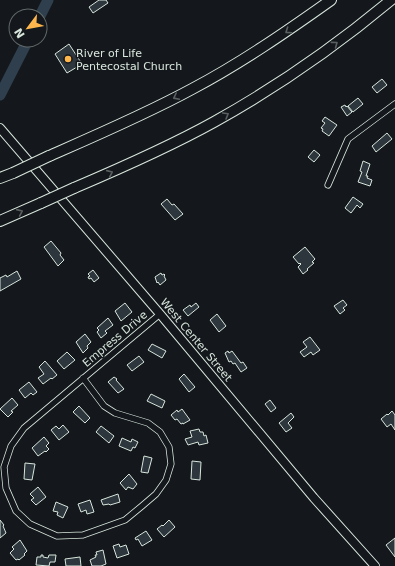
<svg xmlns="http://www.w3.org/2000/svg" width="395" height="566" font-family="'DejaVu Sans',sans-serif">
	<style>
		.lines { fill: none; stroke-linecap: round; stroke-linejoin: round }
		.river { stroke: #2f3f4d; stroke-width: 11 }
		.building { fill: #2c363c; stroke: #d8e6dc }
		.street-casing { stroke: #d8e6dc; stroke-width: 7 }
		.secondary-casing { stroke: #d8e6dc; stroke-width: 10 }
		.highway-casing { stroke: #d8e6dc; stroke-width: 12 }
		.street { stroke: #14181c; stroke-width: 5.5 }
		.secondary { stroke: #14181c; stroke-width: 8 }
		.highway { stroke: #14181c; stroke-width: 10 }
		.highway-bridge-casing { stroke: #d8e6dc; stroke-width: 12; stroke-linecap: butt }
		.highway-bridge { stroke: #14181c; stroke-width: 10 }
		.oneway { stroke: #59605f }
		.poi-dot { fill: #ffb74d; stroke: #14181c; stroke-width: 1.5 }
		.labels { text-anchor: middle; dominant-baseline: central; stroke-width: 3; stroke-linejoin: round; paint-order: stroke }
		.poi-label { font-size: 11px; fill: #d8e6dc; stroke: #14181c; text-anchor: start }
		.street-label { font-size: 11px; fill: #d8e6dc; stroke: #14181c }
	</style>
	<rect width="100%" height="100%" fill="#14181c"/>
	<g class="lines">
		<g class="river">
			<path d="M40,16L48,0"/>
			<path d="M0,95L28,40"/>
		</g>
	</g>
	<g class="building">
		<path d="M99,0H106L108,3L93,13L89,7Z"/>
		<path d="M69,44L82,64L67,73L55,54Z"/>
		<path d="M382,79L387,85L377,93L372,87Z"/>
		<path d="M358,98L363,104L353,112L348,106Z"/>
		<path d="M345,105L346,107L347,106L352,112L347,116L341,107Z"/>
		<path d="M325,117L337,125L329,136L322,131L323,129L321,128L325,123L322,121Z"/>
		<path d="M387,133L392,139L376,152L372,146Z"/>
		<path d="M314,150L320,155L314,162L308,157Z"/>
		<path d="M363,161L370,164L366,176H368L367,178L372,180L370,186L358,182L362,172L360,171Z"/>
		<path d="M353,197L363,204L360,208L357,205L351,213L345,208Z"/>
		<path d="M167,199L172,205L174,204L183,214L175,220L161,204Z"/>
		<path d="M51,241L61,253L60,255L64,260L58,266L44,247Z"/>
		<path d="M305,247L315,259L312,262L314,263L307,269L308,270L303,274L298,267L301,264L300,263L299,264L293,257Z"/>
		<path d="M93,270L99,278L94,282L91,278L89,279L88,277L90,276L88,274Z"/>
		<path d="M17,271L21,279L0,291V278L6,275L7,277Z"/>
		<path d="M161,273L162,275L164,274L165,275L164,276L166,280L160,285L158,282L157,283L155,277Z"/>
		<path d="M343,300L347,305L343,308L345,310L340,314L334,306Z"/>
		<path d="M125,303L132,312L121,321L115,311Z"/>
		<path d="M196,303L199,307L188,316L183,310L190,305L191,307Z"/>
		<path d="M217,314L226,326L219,332L210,320Z"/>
		<path d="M108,318L113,325L105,331L107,333L101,338L97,332L99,330L97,328Z"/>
		<path d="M85,334L91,342L87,346L88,348L83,353L76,342Z"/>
		<path d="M310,337L320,350L313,355L311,352L304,357L300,352L307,347L303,342Z"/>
		<path d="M152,344L166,351L162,358L148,350Z"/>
		<path d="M228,351L229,353L232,351L241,363L243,362L247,368L241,372L235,363L233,364L231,361L229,362L225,353Z"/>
		<path d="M67,352L75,360L64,369L57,361Z"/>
		<path d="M139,356L144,362L132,371L127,365Z"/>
		<path d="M45,361L57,375L52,379L51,378L43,384L38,378L44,374L39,367Z"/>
		<path d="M184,374L195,387L189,392L179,379Z"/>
		<path d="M114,377L117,379L116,380L124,389L118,393L108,382Z"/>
		<path d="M29,382L37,392L33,395L31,393L25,398L19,390Z"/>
		<path d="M151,394L165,401L162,408L147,401Z"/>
		<path d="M12,398L18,405L11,411L13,412L8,417L0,409Z"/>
		<path d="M270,400L276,408L271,412L265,404Z"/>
		<path d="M79,406L90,418L85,423L73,412Z"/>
		<path d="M182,409L190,420L183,424V423L181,424L177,419L175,420L171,415L177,410L178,412Z"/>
		<path d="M392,411L395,415V430L391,424L387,427L381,419L387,414L388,415Z"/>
		<path d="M291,413L294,417L288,423L292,428L286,432L279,423Z"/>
		<path d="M63,425L69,432L59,440L51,430L56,426L59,429Z"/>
		<path d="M101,426L114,436L109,443L96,432Z"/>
		<path d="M199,429L200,432H203L204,436L206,435L208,443L199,445L198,442L188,445L185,439L192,437L190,431Z"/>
		<path d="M44,437L49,443L46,446L49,449L46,452L45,451L38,456L32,448Z"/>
		<path d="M122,438L131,442L132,439L138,442L135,448L133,447L131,451L119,446Z"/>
		<path d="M144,456L152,458L148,473L141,472Z"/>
		<path d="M192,461L201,462L200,480L191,479Z"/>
		<path d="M25,463L35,464L32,480L24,479Z"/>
		<path d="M129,474L137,484L133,489L128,487L126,490L120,483Z"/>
		<path d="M38,487L46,497L36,505L31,500L34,498L30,494Z"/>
		<path d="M118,494L120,502L110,505L109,504L103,505L101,500Z"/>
		<path d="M90,500L94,512L87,514L86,510L81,512L78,504Z"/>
		<path d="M56,502L68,507L63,518L57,515L58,512L53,511Z"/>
		<path d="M0,520L4,525L3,526L6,533L0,538Z"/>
		<path d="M169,520L175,527L164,537L157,529L162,525L163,526Z"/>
		<path d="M146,531L152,540L142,546L138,539L136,540L135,538Z"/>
		<path d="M395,538V557L386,545Z"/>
		<path d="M20,540L27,551L24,554L25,555L19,560L18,559L16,560L10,553L14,549L12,547Z"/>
		<path d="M119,544L120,547L126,545L129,554L117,558L113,546Z"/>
		<path d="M103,550L106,564L101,566H92L90,560L96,557L95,555H97L96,552Z"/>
		<path d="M41,555H43V557L48,558L49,555H56L55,562H50L49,566L36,565L37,557H41Z"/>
		<path d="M80,557L81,566H66L65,559Z"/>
	</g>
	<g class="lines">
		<g class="street-casing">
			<g id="street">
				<path d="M328,185L348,139L395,104"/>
				<path d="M83,378L104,406L115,413L148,423L160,432L169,447L171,464L166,480L156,494L142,506L125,520L83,535L57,536L30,524L16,511L6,488L4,467L11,446L24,428L160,314"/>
			</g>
		</g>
		<g class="secondary-casing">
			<path id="secondary" d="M0,128L160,314L314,498L375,566"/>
		</g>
		<g class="highway-casing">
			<g id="highway">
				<path d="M49,156C97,135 146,114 192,89C241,63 286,32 331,0"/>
				<path d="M0,178L13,173"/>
				<path d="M74,188C121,168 169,147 214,122C277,87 336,46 391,0"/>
				<path d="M0,221L41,203"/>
			</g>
		</g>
		<use href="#street" class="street"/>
		<use href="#secondary" class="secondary"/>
		<use href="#highway" class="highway"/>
		<g class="highway-bridge-casing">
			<g id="highway-bridge">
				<path d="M13,173L49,156"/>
				<path d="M41,203L74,188"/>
			</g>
		</g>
		<use href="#highway-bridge" class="highway-bridge"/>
	</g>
	<defs><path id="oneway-chevron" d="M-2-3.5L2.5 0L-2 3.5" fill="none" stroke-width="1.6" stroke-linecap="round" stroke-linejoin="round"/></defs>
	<g class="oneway">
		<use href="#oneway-chevron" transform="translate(288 31) rotate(146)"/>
		<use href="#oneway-chevron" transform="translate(335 44) rotate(-37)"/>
		<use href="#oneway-chevron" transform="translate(176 97) rotate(153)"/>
		<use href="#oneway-chevron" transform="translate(226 115) rotate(-30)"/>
		<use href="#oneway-chevron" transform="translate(110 173) rotate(-24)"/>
		<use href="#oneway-chevron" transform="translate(20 212) rotate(-24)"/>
	</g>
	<circle class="poi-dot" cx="68" cy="59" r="4"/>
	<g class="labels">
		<g class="poi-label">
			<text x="76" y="53">River of Life<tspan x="76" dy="13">Pentecostal Church</tspan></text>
		</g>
		<g class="street-label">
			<text transform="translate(115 339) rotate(-40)">Empress Drive</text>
			<text transform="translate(196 340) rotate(50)">West Center Street</text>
		</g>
	</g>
	<g transform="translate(28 28) rotate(238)"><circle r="19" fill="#14181c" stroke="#626a69"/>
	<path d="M0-3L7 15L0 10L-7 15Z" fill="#ffb74d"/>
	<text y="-6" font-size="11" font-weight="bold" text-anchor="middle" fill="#d8e6dc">N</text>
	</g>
</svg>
